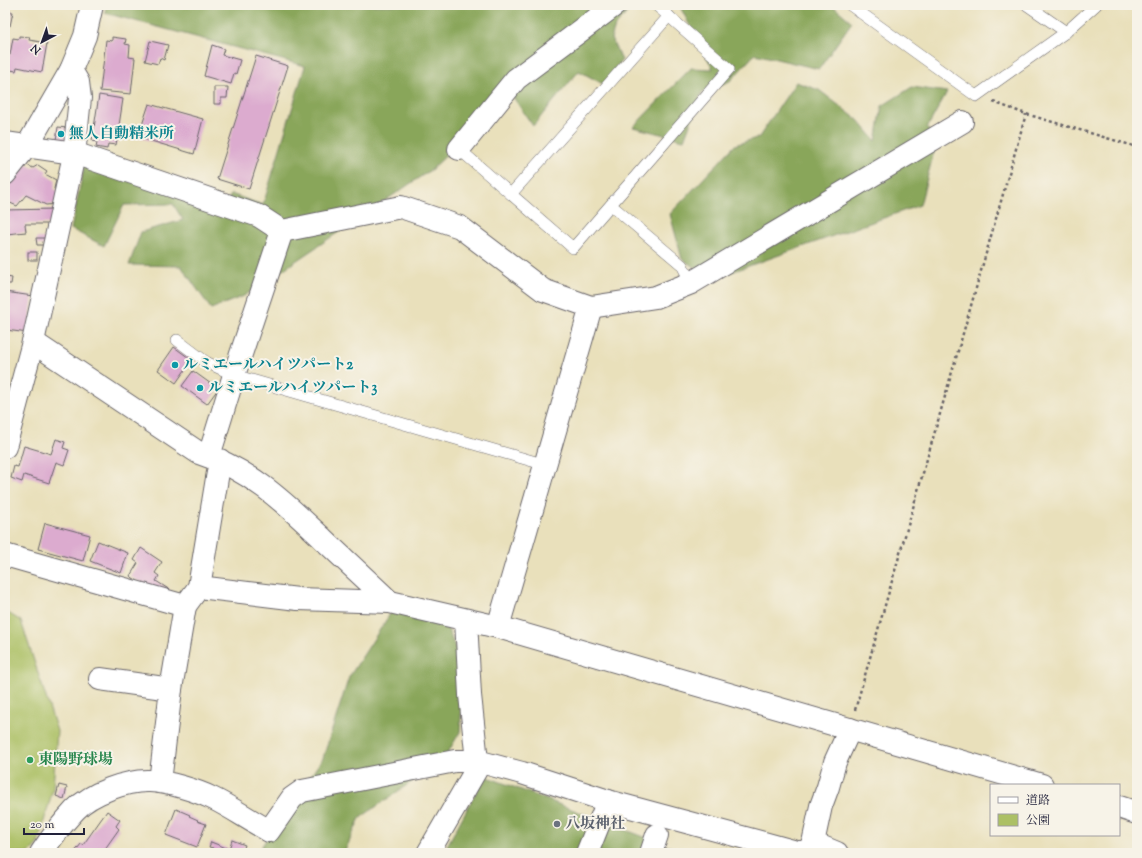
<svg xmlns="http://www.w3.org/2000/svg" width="1142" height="858" font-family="'Sorts Mill Goudy','Noto Serif JP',serif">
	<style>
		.green { fill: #acc065; stroke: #677150 }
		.forest { fill: #89a65a; stroke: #56644a }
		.building { fill: #dcabcf }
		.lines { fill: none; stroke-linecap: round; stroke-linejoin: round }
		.lane-casing { stroke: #686468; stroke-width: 12 }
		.street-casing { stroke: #686468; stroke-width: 24 }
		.secondary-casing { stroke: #686468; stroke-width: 24 }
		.path { stroke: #686468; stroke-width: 2.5; stroke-dasharray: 3 3; stroke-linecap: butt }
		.lane { stroke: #fff; stroke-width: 11 }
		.street { stroke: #fff; stroke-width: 22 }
		.secondary { stroke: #fff; stroke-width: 22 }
		.culture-dot { fill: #0f9aa8; stroke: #f7f3e8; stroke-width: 1.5 }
		.leisure-dot { fill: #2e9e5b; stroke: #f7f3e8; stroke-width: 1.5 }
		.worship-dot { fill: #6b7280; stroke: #f7f3e8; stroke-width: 1.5 }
		.labels { text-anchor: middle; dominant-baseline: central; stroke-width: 4; stroke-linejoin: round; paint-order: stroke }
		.culture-label { font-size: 15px; font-weight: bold; fill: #0d838f; stroke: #f7f3e8; text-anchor: start }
		.leisure-label { font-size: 15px; font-weight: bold; fill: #27864d; stroke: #f7f3e8; text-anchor: start }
		.worship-label { font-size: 15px; font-weight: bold; fill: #5b616d; stroke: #f7f3e8; text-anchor: start }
	</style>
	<rect width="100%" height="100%" fill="#f7f3e8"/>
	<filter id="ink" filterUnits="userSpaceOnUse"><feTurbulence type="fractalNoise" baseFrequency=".025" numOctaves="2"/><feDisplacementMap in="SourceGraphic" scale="8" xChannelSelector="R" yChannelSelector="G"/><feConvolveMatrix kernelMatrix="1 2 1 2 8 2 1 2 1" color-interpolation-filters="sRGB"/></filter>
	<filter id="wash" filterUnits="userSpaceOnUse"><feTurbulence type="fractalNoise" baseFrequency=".012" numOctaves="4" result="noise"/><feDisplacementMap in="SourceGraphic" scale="16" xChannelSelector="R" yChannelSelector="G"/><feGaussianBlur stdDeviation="0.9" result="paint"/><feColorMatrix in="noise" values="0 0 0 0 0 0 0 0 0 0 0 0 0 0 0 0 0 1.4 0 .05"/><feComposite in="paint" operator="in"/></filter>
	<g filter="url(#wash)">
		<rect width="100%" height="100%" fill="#e9e0bb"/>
		<path class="green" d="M5,611L21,621L57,731L53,789L38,843L29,853H5Z"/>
		<g class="forest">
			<path d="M106,5H634L615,26L611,39L622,60L603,84L579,71L533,126L511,94L432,169L244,296L211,309L181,266L129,265L141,232L183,220L173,204L124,205L104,246L71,229L85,163L223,211L231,194L263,205L305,66L105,13Z"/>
			<path d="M679,5H832L852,22L819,69L755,54L730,81L702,92L684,140L633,127L691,68L713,69Z"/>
			<path d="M796,82L819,90L858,120L876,141L882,106L912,87L947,92L927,128L937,140L920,205L712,279L682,259L670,214L735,145L759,137Z"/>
			<path d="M392,611L447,627L464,670L460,732L444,759L360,818L344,853H257L323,758L349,677Z"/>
			<path d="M485,776L686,853H443Z"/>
		</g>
		<g id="blocks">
			<g class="building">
				<path d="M5,11L13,12L10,26L5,25Z"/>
				<path d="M19,36L30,37L29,40L47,43L42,72L17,67L16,71L5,69V54L10,55L13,38L19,39Z"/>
				<path d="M112,37L126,39L125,44L130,45L129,57L135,58L131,94L100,91L106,40L112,41Z"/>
				<path d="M150,41L168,45L164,60L160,58L158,64L145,61Z"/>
				<path d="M212,45L224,49L222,55L240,60L236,74L234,73L231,84L204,76Z"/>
				<path d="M256,56L288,66L249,189L217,179Z"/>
				<path d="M214,87H228L227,98H221V104H214Z"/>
				<path d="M99,95L123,99L116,145L108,144L107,149L96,147L97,142L92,141Z"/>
				<path d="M149,104L203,119L194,154L138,137Z"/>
				<path d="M58,127L67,128L65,141L56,140Z"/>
				<path d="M25,164L33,168L38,165L47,171L45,174L56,180L54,189L59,191L57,204L46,205L26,195L17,206L8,202L5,205V191Z"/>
				<path d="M55,209L54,224H25L26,232L6,234L7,240L5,241V210Z"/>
				<path d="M36,238H49L50,245H37Z"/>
				<rect x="28" y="252" width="9" height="8"/>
				<path d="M5,273L7,274V277L12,278L11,284H5Z"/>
				<path d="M5,292L33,296L28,333L6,330Z"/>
				<path d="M174,347L192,360L176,383L158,370Z"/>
				<path d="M193,371L218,389L207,404L182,386Z"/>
				<path d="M56,439L65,442L63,448L69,450L64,465L56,462L49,483L24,475L22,482L11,478L14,466L18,467L24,446L51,454Z"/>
				<path d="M45,523L90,535L83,561L38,549Z"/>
				<path d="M98,541L128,553L121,573L90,561Z"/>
				<path d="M141,548L162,562L155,573L159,576L156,581L170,590L167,593L168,600L130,576L138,563L134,560Z"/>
				<path d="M59,785L67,787L64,799L56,796Z"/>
				<path d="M176,809L190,815L189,816L198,820L197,821L206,824L197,847L166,835Z"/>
				<path d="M107,811L120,820L116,826L119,829L102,853H74L81,844L83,845Z"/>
				<path d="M232,840L245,845L242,853H211L213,848L209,847L211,842L229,849Z"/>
			</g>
		</g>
	</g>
	<g filter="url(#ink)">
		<use href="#blocks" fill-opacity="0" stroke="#686468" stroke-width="1"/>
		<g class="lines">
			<g class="lane-casing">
				<g id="lane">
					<path d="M850,5L976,96L1066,32L1096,5"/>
					<path d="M1027,5L1066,32"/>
					<path d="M459,149L573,248L729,69L656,5"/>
					<path d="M511,194L669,16"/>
					<path d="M611,205L682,265L691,283"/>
					<path d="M177,340L206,362L234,375L546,465"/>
				</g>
			</g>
			<g class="street-casing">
				<g id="street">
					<path d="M5,143L74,153L259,216L282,231"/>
					<path d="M459,149L516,79L615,5"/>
					<path d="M33,342L199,453C250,469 285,503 323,539C345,560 368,581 390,602"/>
					<path d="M5,447L33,342L74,155L80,98L78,82L71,70"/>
					<path d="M209,456L234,375L282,231L401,207L460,227L543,290L591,307L656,297L691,283L962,122"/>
					<path d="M5,555L185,606L199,587L220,460"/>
					<path d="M199,587L298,599L390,602L498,627L1042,785"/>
					<path d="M466,620L470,695L477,761L522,773L608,801L797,852H807L813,843"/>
					<path d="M498,627L591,307"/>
					<path d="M100,679L171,689"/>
					<path d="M160,782L171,689L185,606"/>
					<path d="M1119,807L1137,813"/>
					<path d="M269,831L292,798L302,791L455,761H477L476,770L428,853"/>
					<path d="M41,853C51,838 63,823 75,810C91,793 127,780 150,781C169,782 195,790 212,798C231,807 249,820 268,830"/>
					<path d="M587,853L608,801"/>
					<path d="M651,853L657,835"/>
					<path d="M837,853L813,843L821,806L828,787L835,762L850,729"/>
				</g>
			</g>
			<g class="secondary-casing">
				<path id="secondary" d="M5,174L27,146L71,70L85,36L92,5"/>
			</g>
			<g class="path">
				<path d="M993,102L1026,114L1137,147"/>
				<path d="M855,710L1026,114"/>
			</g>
			<use href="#lane" class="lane"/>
			<use href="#street" class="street"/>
			<use href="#secondary" class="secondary"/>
		</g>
	</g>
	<g class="culture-dot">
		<circle cx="61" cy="134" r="4"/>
		<circle cx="175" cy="365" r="4"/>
		<circle cx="200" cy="388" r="4"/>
	</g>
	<circle class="leisure-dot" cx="30" cy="760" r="4"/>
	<circle class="worship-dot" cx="557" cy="824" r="4"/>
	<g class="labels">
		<g class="culture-label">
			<text x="69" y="134">無人自動精米所</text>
			<text x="183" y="365">ルミエールハイツパート2</text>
			<text x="208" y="388">ルミエールハイツパート3</text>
		</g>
		<g class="leisure-label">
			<text x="38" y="760">東陽野球場</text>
		</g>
		<g class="worship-label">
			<text x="565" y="824">八坂神社</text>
		</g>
	</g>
	<rect width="1142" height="858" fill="none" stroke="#f7f3e8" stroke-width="20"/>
	<rect x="990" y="784" width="130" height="52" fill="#f7f3e8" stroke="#a29fa3"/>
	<rect x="998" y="797" width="20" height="6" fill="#ffffff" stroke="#a29fa3"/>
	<text x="1026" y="804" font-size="12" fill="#22223b">道路</text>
	<rect x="998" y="814" width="20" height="12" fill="#acc065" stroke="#a29fa3"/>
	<text x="1026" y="824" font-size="12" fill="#22223b">公園</text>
	<g transform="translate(42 42) rotate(221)" stroke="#f7f3e8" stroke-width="3" paint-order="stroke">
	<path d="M0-3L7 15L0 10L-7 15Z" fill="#22223b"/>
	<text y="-6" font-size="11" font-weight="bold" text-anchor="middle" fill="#22223b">N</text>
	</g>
	<path d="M24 828v6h60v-6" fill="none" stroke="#22223b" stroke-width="2"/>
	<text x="30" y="828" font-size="12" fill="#22223b" stroke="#f7f3e8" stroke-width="3" paint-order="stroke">20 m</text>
</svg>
